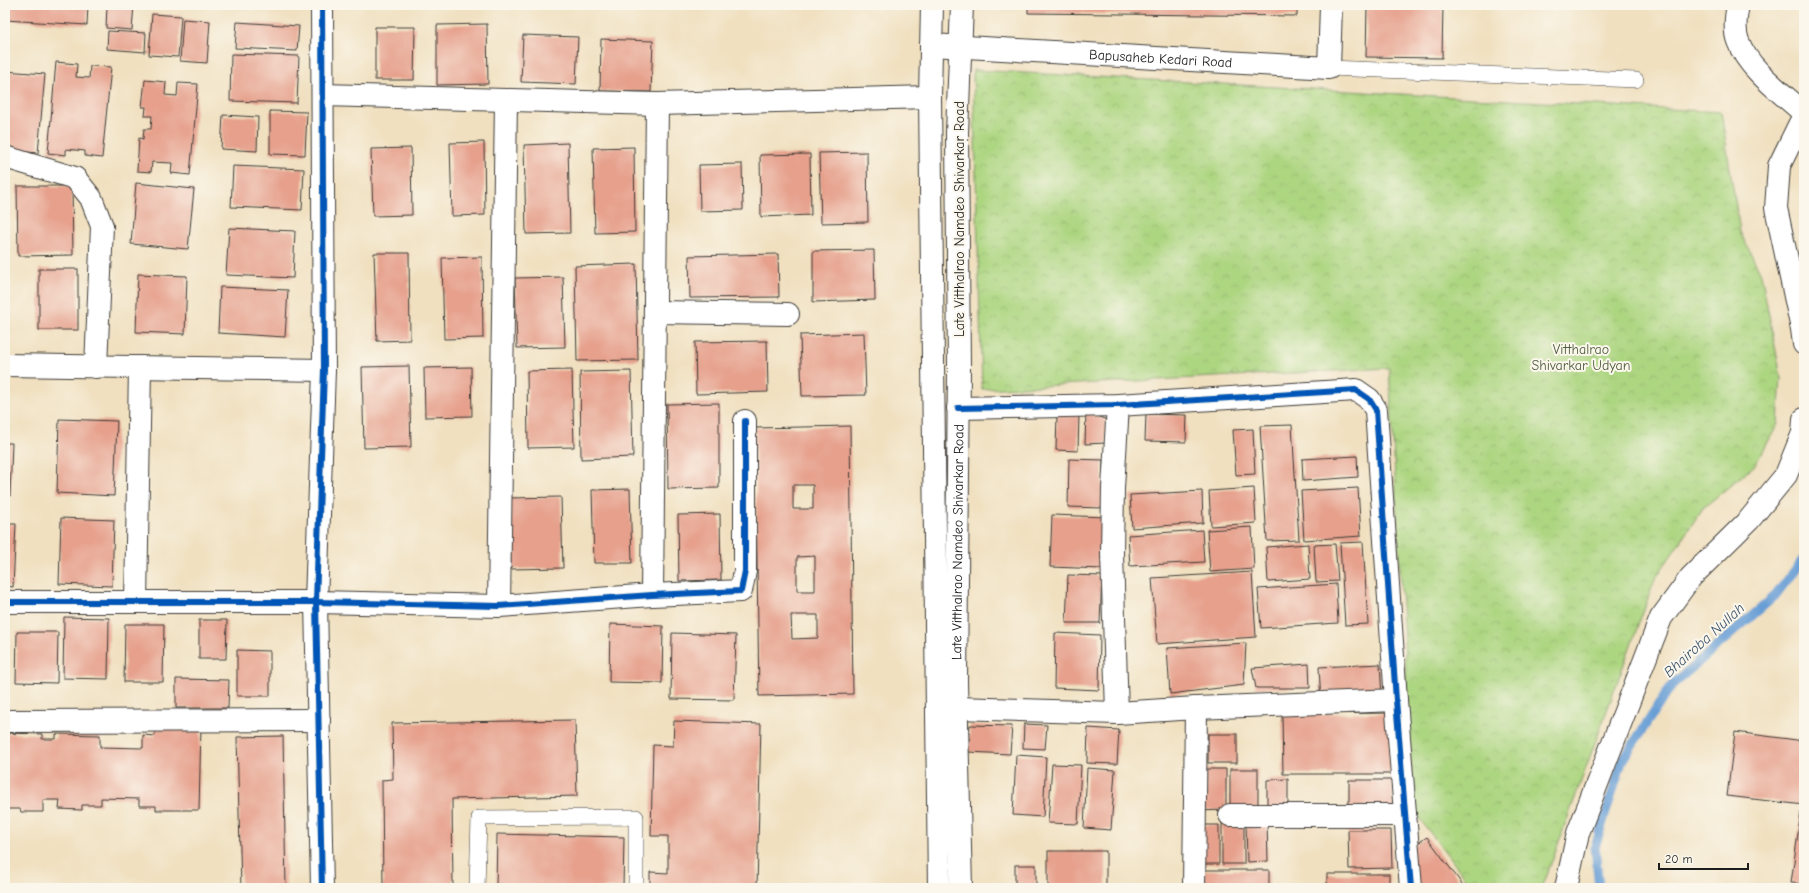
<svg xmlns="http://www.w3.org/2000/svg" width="1809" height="893" font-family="'Comic Neue',sans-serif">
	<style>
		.park { fill: url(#park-crowns); stroke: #64794e }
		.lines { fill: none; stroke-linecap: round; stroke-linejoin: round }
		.stream { stroke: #679ed5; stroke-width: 9 }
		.building { fill: #e6a08c; fill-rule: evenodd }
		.service-casing { stroke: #3c3935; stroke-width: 16 }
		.minor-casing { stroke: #3c3935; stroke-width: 24 }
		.secondary-casing { stroke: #3c3935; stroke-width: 24 }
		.service { stroke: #fff; stroke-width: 15 }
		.minor { stroke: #fff; stroke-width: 22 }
		.secondary { stroke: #fff; stroke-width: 22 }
		.cycleway-casing { stroke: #fbf7ec; stroke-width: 8 }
		.cycleway { stroke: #0057b8; stroke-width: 6 }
		.labels { text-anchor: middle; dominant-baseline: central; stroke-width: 4; stroke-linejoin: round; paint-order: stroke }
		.street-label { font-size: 14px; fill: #1c1c1c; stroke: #fbf7ec }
		.park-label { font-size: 14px; fill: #4f5d3f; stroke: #fbf7ec }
		.water-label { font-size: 15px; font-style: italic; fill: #3e566f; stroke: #fbf7ec }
	</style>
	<defs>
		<pattern id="park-crowns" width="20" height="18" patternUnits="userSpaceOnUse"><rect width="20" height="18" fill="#add681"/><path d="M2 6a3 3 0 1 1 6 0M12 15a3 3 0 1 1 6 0" fill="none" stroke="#94b76f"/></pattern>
	</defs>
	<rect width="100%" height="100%" fill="#fbf7ec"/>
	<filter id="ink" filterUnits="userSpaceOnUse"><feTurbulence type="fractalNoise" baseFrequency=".025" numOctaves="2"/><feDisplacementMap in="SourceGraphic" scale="8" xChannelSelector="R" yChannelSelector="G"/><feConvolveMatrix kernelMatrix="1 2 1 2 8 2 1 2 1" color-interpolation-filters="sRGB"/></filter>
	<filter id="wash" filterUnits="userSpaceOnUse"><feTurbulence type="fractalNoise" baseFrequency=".012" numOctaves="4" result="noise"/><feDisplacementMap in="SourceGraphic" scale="16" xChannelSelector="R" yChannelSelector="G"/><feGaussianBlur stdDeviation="0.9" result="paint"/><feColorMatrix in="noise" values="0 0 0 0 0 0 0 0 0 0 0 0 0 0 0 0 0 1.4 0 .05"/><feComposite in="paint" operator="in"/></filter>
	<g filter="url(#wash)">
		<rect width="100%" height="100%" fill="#f0e0c0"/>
		<path class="park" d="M973,70L1721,112L1740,232L1761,274L1781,377L1778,424L1755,465L1703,508L1655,579L1542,888H1473L1415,813L1413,803L1389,368L982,389Z"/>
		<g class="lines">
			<path class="stream" d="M1599,888L1595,847L1623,759L1672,685L1775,596L1804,558"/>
		</g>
		<g id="blocks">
			<g class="building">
				<path d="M5,5H88L87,25L5,20Z"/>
				<path d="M107,5H134L132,30L106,28Z"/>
				<path d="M1028,5H1297V16L1028,13Z"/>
				<path d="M1367,5H1443L1442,58L1366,57Z"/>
				<path d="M152,14L181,16L178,57L149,55Z"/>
				<path d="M183,19L210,21L207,63L180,61Z"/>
				<path d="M237,22L299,26L297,51L235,48Z"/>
				<path d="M487,24L488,84L437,85V25Z"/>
				<path d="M375,27H415L414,80H375Z"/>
				<path d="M108,31L146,33L145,52L107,49Z"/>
				<path d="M523,35L578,37L576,84L521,82Z"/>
				<path d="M601,39L653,41L651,92L600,91Z"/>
				<path d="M231,54L299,56L297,103L230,101Z"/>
				<path d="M56,62L77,64L76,77L89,78L90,66L111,67L102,158L85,156V151L66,149V155L48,153Z"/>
				<path d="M5,71L45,74L38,153L5,150Z"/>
				<path d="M145,80L166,82L165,95L177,96L178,83L198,84L190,175L171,173L172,163L152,162L151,172L137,171L139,138L143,139L144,129H151L152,116H145L146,107H142Z"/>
				<path d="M270,111L307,112L305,155L270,154Z"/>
				<path d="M223,115L258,117L257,151L221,149Z"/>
				<path d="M484,142L485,215L452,216L450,143Z"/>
				<path d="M568,143L570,233L526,234L524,145Z"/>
				<path d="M634,147L635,232L595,233L593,148Z"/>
				<path d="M411,148L412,215L373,216L371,149Z"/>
				<path d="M867,152L868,222L821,223L819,153Z"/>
				<path d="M810,154L811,215L761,217L760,155Z"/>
				<path d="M742,164L743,210L700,211L699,165Z"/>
				<path d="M233,166L304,169L302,210L231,207Z"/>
				<path d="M136,183L194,189L188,249L131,244Z"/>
				<path d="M17,186H72L73,255L18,256Z"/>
				<path d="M229,228L295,231L293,278L226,275Z"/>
				<path d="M874,250L875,300L813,302V251Z"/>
				<path d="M374,253H409L410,340L377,341Z"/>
				<path d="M778,254L779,297L690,298L689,256Z"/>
				<path d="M482,257L483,338L444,339L442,258Z"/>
				<path d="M636,264L638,360L577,361L575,266Z"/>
				<rect x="39" y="269" width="39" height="61"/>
				<path d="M138,274L187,276L185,334L136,332Z"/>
				<path d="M563,277L565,347L517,348L515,278Z"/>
				<path d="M220,287L288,290L285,337L218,333Z"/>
				<path d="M864,333L866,395L802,396L800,335Z"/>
				<path d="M767,341L768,392L696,394L695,342Z"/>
				<path d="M409,366L411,447L364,448L362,367Z"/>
				<path d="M471,367L472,416L425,417L424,368Z"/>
				<path d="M572,370L574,447L528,448L527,371Z"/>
				<path d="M631,371L633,457L581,459L580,372Z"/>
				<path d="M719,403V488L668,489L667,404Z"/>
				<path d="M1086,412L1107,420L1106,443L1085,444Z"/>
				<path d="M1057,414L1079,415L1078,451L1056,450Z"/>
				<path d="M1146,414L1187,415L1186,442L1145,441Z"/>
				<path d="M59,419L117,421L114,496L57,493Z"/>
				<path d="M1292,425L1299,540L1267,541L1260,426Z"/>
				<path d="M850,426L853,694L759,696L755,428ZM793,485H813V509H793ZM815,556V591H797V557ZM791,615H818V638L792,639Z"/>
				<path d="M1253,429L1255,474L1236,475L1233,430Z"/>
				<path d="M5,443H12L10,496H5Z"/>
				<path d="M1357,456L1358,477L1303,481L1302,459Z"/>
				<path d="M1069,459L1103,460L1102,508L1068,507Z"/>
				<path d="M1254,488L1256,523L1211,526L1209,491Z"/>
				<path d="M1358,488L1361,536L1304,540L1301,491Z"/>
				<path d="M630,489L632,563H594L592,490Z"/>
				<path d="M1202,491L1203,523L1132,528L1130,495Z"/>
				<path d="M561,497L563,568L511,569L509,498Z"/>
				<path d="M720,514L721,580L679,581L678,515Z"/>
				<path d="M1052,515L1106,517L1104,569L1050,567Z"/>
				<path d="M61,518L114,520L112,586L59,584Z"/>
				<path d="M5,524H16L13,587L5,586Z"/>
				<path d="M1252,527L1254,569L1210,572L1207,530Z"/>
				<path d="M1202,530L1204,562L1130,566L1128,535Z"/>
				<path d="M1363,542L1368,624L1345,625L1340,543Z"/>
				<path d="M1308,544L1310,579L1268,582L1266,547Z"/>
				<path d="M1335,544L1338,581L1316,582L1314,545Z"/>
				<path d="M1252,572L1256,637L1157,644L1152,578Z"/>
				<path d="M1068,575L1102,576L1100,623H1066Z"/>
				<path d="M1336,584L1338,623L1261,628L1258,589Z"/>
				<path d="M64,617L109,618L108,679L63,678Z"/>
				<path d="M199,620H227L226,659H199Z"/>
				<path d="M125,624H164L163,682H124Z"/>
				<path d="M610,624L663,626L662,683L609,682Z"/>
				<path d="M17,632H58L57,683L16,682Z"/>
				<path d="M672,633L736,635L734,700L671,699Z"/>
				<path d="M1055,633L1100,635L1099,690L1054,688Z"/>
				<path d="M1246,643L1244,685L1170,694L1167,648Z"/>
				<path d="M237,650L270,651V696H237Z"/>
				<path d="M1309,664L1310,688H1256L1252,668Z"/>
				<path d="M1380,664L1382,698L1321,702L1319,667Z"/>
				<path d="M176,679L229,680L228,708H176Z"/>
				<path d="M1394,713L1395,774H1283L1282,714Z"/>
				<path d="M575,720L577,796L452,799L453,888H383L382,780L393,779L392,723Z"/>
				<path d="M674,721L761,724L757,888H650V872L668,873V836H651L653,745L673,746Z"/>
				<path d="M1024,724L1047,725L1045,749L1023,748Z"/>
				<path d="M155,725L201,726L199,810H156V806H139V799L101,798V805H82V810L59,809L60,800H43V812H21L20,809H5V733L42,734V739H56V734L100,735V747L143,748V735L155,736Z"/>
				<path d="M970,725L1012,726L1010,754L968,752Z"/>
				<path d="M1088,728L1119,730L1117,764L1087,763Z"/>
				<path d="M1735,732L1804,741V805L1727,796Z"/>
				<rect x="1208" y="734" width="29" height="29"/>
				<path d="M283,736L286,888H241L237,737Z"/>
				<path d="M1016,755L1046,757L1043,817L1013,815Z"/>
				<path d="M1052,764L1081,765L1078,824L1048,823Z"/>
				<path d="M1087,768L1115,770L1111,830L1084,828Z"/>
				<path d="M1196,769H1226V810L1197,811Z"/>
				<rect x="1230" y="769" width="28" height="42"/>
				<path d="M1288,779V812H1267V780Z"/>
				<rect x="1349" y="780" width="44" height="31"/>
				<path d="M1801,812H1804V884L1791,883Z"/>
				<path d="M1246,822H1267L1268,861L1247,862Z"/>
				<rect x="1222" y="823" width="22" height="41"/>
				<path d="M1197,825H1219V864H1198Z"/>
				<path d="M1348,830H1391L1392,868L1349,869Z"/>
				<path d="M497,834L624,837L623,888H496Z"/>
				<path d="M1427,837L1465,888H1413L1412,847Z"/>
				<rect x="1048" y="851" width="58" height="37"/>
				<rect x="1015" y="865" width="21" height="23"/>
				<rect x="1204" y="870" width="65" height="18"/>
				<rect x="1327" y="874" width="62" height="14"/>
			</g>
		</g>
	</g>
	<g filter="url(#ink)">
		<use href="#blocks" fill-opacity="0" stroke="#3c3935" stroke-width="1"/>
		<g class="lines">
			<g class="service-casing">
				<g id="service">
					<path d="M1329,68L1636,80"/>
					<path d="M477,888L479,818L636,817V888"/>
				</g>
			</g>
			<g class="minor-casing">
				<g id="minor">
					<path d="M322,5L324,370L316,602L322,888"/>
					<path d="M1738,5C1736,15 1734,31 1738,41C1748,69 1782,93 1804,113"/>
					<path id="s1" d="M931,45L1329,68L1331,5"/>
					<path d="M323,95L657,104L930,97"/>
					<path d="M1804,117L1800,123L1779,166L1776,208L1802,329L1804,344"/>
					<path d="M5,157L75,178L91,198L102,226L96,367"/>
					<path d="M655,312L788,314"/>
					<path d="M5,365L324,370"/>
					<path d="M958,408L1118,405L1356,390L1369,399L1376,410L1396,700L1411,888"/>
					<path d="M652,595L657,104"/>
					<path d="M5,602H316L499,606L652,595L741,591L745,571V421"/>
					<path d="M136,602L140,367"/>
					<path d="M499,606L506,100"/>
					<path d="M957,708L1117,713L1196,708L1396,700"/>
					<path d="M1117,713L1112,554L1113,488L1118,405"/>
					<path d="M5,721L319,720"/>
					<path d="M1230,815H1405"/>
					<path d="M1194,888L1196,708"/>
					<path d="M1566,888L1578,833L1661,618L1691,577L1749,520L1786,475L1803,433L1804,419"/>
				</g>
			</g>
			<g class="secondary-casing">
				<g id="secondary">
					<path d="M932,5L930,97L939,888"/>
					<path id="s2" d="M961,888L956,682L959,369L957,133L962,5"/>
				</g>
			</g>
			<use href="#service" class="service"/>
			<use href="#minor" class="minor"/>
			<use href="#secondary" class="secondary"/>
			<g class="cycleway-casing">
				<g id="cycleway">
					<path d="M322,5L324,370L316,602L322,888"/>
					<path d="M958,408L1118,405L1356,390L1369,399L1376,410L1396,700L1411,888"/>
					<path d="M5,602H316L499,606L652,595L741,591L745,571V421"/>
				</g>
			</g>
			<use href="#cycleway" class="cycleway"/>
		</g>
	</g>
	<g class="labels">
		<g class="street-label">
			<text stroke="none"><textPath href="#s1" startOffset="230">Bapusaheb Kedari Road</textPath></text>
			<text transform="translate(959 219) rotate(-90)">Late Vitthalrao Namdeo Shivarkar Road</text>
			<text stroke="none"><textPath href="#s2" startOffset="346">Late Vitthalrao Namdeo Shivarkar Road</textPath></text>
		</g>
		<g class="park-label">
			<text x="1581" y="349">Vitthalrao<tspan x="1581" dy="16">Shivarkar Udyan</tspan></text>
		</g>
		<g class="water-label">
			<text transform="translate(1704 640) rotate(-42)">Bhairoba Nullah</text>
		</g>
	</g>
	<rect width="1809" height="893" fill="none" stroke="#fbf7ec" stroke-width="20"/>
	<path d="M1659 863v6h89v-6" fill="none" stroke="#1c1c1c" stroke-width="2"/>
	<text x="1665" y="863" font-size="12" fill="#1c1c1c" stroke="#fbf7ec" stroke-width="3" paint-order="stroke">20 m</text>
</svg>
